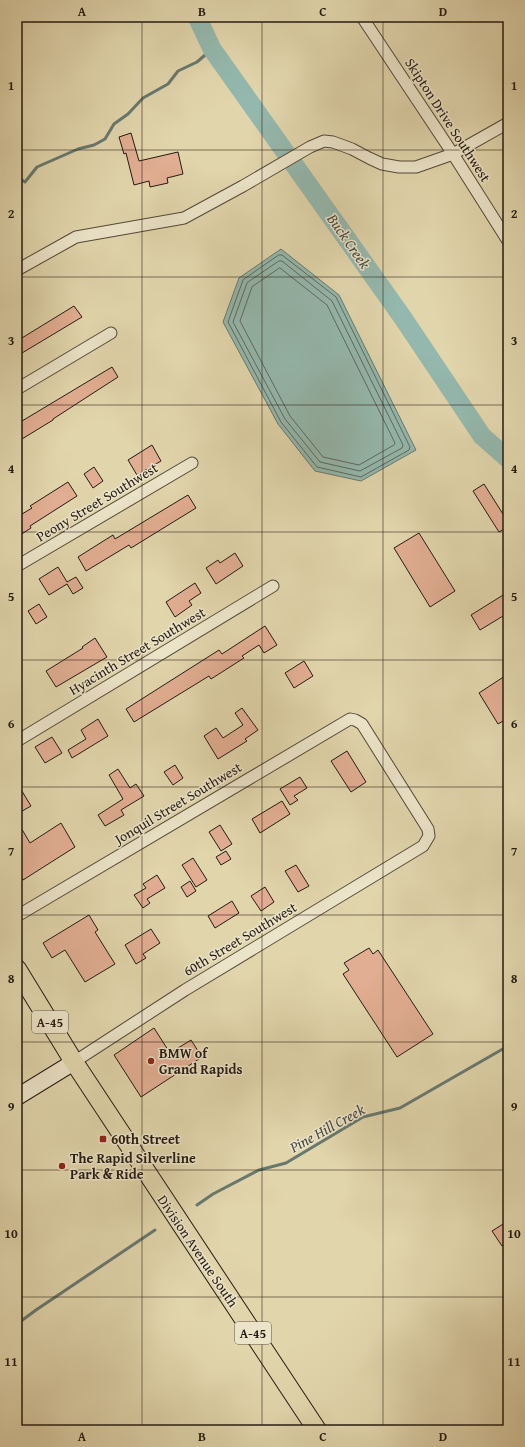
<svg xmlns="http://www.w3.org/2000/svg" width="525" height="1447" font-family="'Gentium Book Plus',serif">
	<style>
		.water { fill: #94b8ad; stroke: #67796f }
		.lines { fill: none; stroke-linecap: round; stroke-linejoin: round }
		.shore { stroke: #5c695f; stroke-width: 1 }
		.stream { stroke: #67796f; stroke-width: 3 }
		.river { stroke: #94b8ad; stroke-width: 19 }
		.building { fill: #e2ae93; stroke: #241a11 }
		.minor-casing { stroke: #534938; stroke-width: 13 }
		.secondary-casing { stroke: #241a11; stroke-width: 18 }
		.primary-casing { stroke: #241a11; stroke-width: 20 }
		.minor { stroke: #ece4c9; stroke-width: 11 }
		.secondary { stroke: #ece4c9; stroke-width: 16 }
		.primary { stroke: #e1d5ac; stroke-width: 18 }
		.grid { fill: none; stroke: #241a11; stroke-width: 1; stroke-opacity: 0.55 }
		.poi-dot { fill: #8f2418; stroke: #ece4c9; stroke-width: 1.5 }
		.labels { text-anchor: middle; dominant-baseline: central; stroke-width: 3; stroke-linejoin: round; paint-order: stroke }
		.shield { fill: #ece4c9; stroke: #605748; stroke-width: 1 }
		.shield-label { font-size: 13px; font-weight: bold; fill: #241a11 }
		.street-label { font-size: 14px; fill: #241a11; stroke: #ece4c9 }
		.poi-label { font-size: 14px; font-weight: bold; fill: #241a11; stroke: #ece4c9; text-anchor: start }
		.water-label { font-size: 15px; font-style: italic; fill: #464940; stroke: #ece4c9 }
		.neatline { fill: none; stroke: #241a11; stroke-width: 1.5 }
		.grid-label { font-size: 13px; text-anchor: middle; font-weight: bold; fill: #241a11 }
	</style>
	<rect width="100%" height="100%" fill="#e1d5ac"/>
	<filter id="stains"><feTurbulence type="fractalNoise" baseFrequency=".005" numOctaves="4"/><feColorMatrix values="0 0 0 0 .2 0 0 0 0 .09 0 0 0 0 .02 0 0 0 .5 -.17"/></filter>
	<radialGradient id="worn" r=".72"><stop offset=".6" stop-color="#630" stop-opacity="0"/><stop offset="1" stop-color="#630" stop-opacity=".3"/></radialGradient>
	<path class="water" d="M281,249L339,295L416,450L361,481L315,471L278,424L223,322L239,278Z"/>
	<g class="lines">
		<g class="shore">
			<path d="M279,255H282L336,297L410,447L409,450L361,477L317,467L281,422L228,322L243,280Z"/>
			<path d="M279,261H282L332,301L403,445L402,448L360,471L320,462L285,419L233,322L247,283Z"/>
			<path d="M280,268L327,305L395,443L394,445L359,465L323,457L290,416L240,321L252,287Z"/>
		</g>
		<g class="stream">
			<path d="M17,177L25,182L37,167L78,149L94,145L105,139L114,124L128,114L143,98L168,84L178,71L197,62L212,49"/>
			<path d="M197,1205L213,1194L259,1170L286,1163L363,1117L400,1108L508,1046"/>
			<path d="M17,1324L36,1310L155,1230"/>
		</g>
		<path class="river" d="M197,17L212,49L403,318L482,436L508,459"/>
	</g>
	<g class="building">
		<path d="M131,133L139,161L178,152L183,174L167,178L168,183L150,187L149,181L134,185L126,153L124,154L119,137Z"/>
		<path d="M74,306L82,317L17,356V341Z"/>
		<path d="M112,367L118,377L53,419V420L17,442V424Z"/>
		<path d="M152,445L161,461L137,475L128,460Z"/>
		<path d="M94,467L103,481L93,488L84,474Z"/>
		<path d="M68,482L77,496L30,526L31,528L17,537V517L32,508L30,506Z"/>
		<path d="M484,484L508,522V527L499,532L473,491Z"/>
		<path d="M188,495L196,508L131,548L129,545L86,571L78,557L113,535L115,539Z"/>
		<path d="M419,533L455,591L430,607L394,548Z"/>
		<path d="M235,553L243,566L216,584L206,568L218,560L220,563Z"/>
		<path d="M58,567L67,582L76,577L83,588L73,594L67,584L49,595L39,579Z"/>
		<path d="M195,583L201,593L189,601L192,605L175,617L166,602Z"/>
		<path d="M508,592V613L480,630L471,615Z"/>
		<path d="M39,604L47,617L36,624L28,611Z"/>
		<path d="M265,626L277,645L264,653L259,645L242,656L244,658L211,679L209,676L134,722L126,709L219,650L222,654Z"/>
		<path d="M95,638L107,657L56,687L46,671L83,648L82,647Z"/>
		<path d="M304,661L313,676L294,688L285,673Z"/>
		<path d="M508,674V718L498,724L479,693Z"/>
		<path d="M242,708L258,730L245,739L247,741L218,759L204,736L216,728L223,738L243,725L235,713Z"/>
		<path d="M98,719L108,736L72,758L68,750L86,739L81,730Z"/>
		<path d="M52,737L62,753L45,763L35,747Z"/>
		<path d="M347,751L366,782L351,792L331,761Z"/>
		<path d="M175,765L183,778L173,785L164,772Z"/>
		<path d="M118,769L130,788L136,784L144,796L121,810L124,815L105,826L98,815L123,799L109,775Z"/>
		<path d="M300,777L307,788L294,796L298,800L290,805L280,789Z"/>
		<path d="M17,783L31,806L17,814Z"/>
		<path d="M282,801L290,814L260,833L252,819Z"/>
		<path d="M17,821L30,843L61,823L75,847L23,880L17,871Z"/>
		<path d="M220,825L232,844L221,851L209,832Z"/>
		<path d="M226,851L231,859L221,865L216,857Z"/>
		<path d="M193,858L207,880L196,887L182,865Z"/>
		<path d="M296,865L309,886L298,892L285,871Z"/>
		<path d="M157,875L165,888L147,899L150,903L143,908L134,895L146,888L143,884Z"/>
		<path d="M190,881L196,891L187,897L181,887Z"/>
		<path d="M265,887L274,902L261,911L251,896Z"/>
		<path d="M232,901L239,913L215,928L208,916Z"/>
		<path d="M89,915L98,930L95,932L115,964L85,982L65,950L52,958L43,943Z"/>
		<path d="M151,929L160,943L143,954L146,958L136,964L125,945Z"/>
		<path d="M369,948L373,954L378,950L433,1034L397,1057L343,974L349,970L344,963Z"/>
		<path d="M154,1028L170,1053L191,1040L202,1057L141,1097L114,1055Z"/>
		<path d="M508,1221V1242L502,1246L492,1231Z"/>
	</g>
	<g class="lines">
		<g class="minor-casing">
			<g id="minor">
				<path d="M362,17L453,154L508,241"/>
				<path d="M17,270L76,237L184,218L243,186L310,147L324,141L333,142L352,149L369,158L382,164L399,167H416L453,154L508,123"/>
				<path d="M17,389L111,333"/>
				<path d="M17,566L192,463"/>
				<path d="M17,741L273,586"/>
				<path d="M17,916L350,719L355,720L362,724L428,829L429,836L423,846L185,990L74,1062"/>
			</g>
		</g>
		<g class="secondary-casing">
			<path id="secondary" d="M17,1097L74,1062"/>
		</g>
		<g class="primary-casing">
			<path id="primary" d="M17,969L74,1062L317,1430"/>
		</g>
		<use href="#minor" class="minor"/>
		<use href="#secondary" class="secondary"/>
		<use href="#primary" class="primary"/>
	</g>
	<path class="grid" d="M142,17V1430M262,17V1430M383,17V1430M17,150H508M17,277H508M17,405H508M17,532H508M17,660H508M17,787H508M17,915H508M17,1042H508M17,1170H508M17,1297H508"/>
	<g class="poi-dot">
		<circle cx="151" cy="1061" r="4"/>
		<rect x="99" y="1135" width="8" height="8" rx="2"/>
		<circle cx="62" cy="1166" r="4"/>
	</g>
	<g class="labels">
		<g class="shield">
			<rect x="32" y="1011" width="36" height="22" rx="3"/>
			<rect x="235" y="1322" width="36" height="22" rx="3"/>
		</g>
		<g class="shield-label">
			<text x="50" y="1022">A-45</text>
			<text x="253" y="1333">A-45</text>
		</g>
		<g class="street-label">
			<text transform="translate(448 120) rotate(57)">Skipton Drive Southwest</text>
			<text transform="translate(97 502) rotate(-31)">Peony Street Southwest</text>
			<text transform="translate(137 651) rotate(-31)">Hyacinth Street Southwest</text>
			<text transform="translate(178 803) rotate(-31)">Jonquil Street Southwest</text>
			<text transform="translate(240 939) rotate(-31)">60th Street Southwest</text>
			<text transform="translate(198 1251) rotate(56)">Division Avenue South</text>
		</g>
		<g class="poi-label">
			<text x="159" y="1053">BMW of<tspan x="159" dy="16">Grand Rapids</tspan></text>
			<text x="111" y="1139">60th Street</text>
			<text x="70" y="1158">The Rapid Silverline<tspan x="70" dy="16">Park &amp; Ride</tspan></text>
		</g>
		<g class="water-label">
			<text transform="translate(349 241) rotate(55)">Buck Creek</text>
			<text transform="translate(327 1128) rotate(-29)">Pine Hill Creek</text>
		</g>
	</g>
	<rect width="525" height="1447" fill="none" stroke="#e1d5ac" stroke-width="44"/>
	<rect x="22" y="22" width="481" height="1403" class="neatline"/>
	<g class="grid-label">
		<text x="82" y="16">A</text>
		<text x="202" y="16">B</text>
		<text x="323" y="16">C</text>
		<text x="443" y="16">D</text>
		<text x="11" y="90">1</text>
		<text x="514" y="90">1</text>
		<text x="11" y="218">2</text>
		<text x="514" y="218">2</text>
		<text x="11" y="345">3</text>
		<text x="514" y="345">3</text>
		<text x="11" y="473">4</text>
		<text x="514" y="473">4</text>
		<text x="11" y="601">5</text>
		<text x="514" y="601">5</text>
		<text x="11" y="728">6</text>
		<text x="514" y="728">6</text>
		<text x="11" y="856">7</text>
		<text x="514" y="856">7</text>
		<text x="11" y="983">8</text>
		<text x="514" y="983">8</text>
		<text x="11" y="1111">9</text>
		<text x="514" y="1111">9</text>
		<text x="11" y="1238">10</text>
		<text x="514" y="1238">10</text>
		<text x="11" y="1366">11</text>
		<text x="514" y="1366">11</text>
		<text x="82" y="1441">A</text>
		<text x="202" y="1441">B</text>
		<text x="323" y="1441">C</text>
		<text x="443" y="1441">D</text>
	</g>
	<rect width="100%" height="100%" filter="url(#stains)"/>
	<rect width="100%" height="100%" fill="url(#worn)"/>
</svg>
